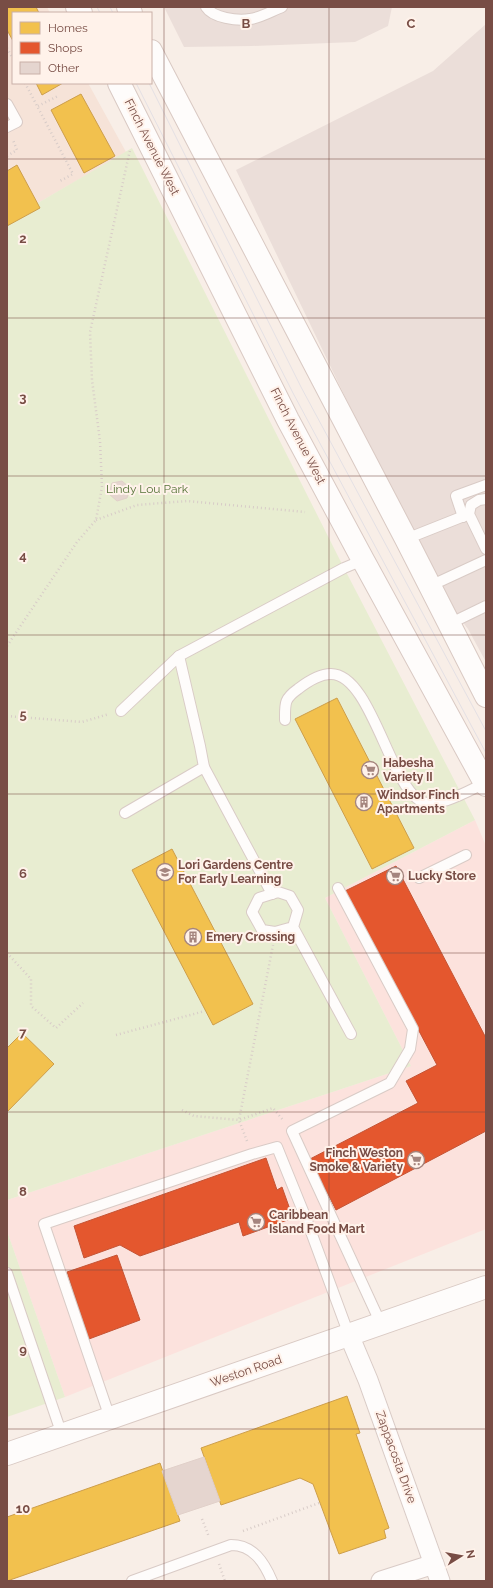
<svg xmlns="http://www.w3.org/2000/svg" width="493" height="1588" font-family="Raleway,sans-serif">
	<style>
		.residential { fill: #f6e3d8 }
		.commercial { fill: #fce2dd }
		.industrial { fill: #ebded9 }
		.green { fill: #e8edd1 }
		.homes { fill: #f2c14e; stroke: #cd9e4b }
		.shops { fill: #e4572e; stroke: #c45435 }
		.building { fill: #e5d5cf; stroke: #e1d0c9 }
		.lines { fill: none; stroke-linecap: round; stroke-linejoin: round }
		.lane-casing { stroke: #d9cbc6; stroke-width: 12 }
		.street-casing { stroke: #d9cbc6; stroke-width: 21 }
		.secondary-casing { stroke: #d9c9c3; stroke-width: 24 }
		.path { stroke: #d8ccc8; stroke-width: 2.5; stroke-dasharray: 1 3; stroke-linecap: butt }
		.lane { stroke: #fefcfb; stroke-width: 10 }
		.street { stroke: #fefcfb; stroke-width: 19 }
		.secondary { stroke: #fefcfb; stroke-width: 22 }
		.tram { stroke: #e4e0e4; stroke-width: 1 }
		.grid { fill: none; stroke: #784d45; stroke-width: 1; stroke-opacity: 0.55 }
		.labels { text-anchor: middle; dominant-baseline: central; stroke-width: 4; stroke-linejoin: round; paint-order: stroke }
		.street-label { font-size: 12px; fill: #784d45; stroke: #fff2ea }
		.park-label { font-size: 12px; fill: #557337; stroke: #fff2ea }
		.poi-label { font-size: 12px; font-weight: bold; fill: #784d45; stroke: #fff2ea; text-anchor: start }
		.grid-label { font-size: 13px; text-anchor: middle; font-weight: bold; fill: #784d45; stroke: #fff2ea; stroke-width: 4; stroke-linejoin: round; paint-order: stroke }
	</style>
	<rect width="100%" height="100%" fill="#f8eee7"/>
	<path class="residential" d="M7,7H47L50,13H13V83H88L126,152L7,221Z"/>
	<path class="commercial" d="M475,820L486,846V1229L65,1397L7,1231V1200L411,1066L325,898Z"/>
	<g class="industrial">
		<path d="M164,7H392L388,26L355,42L252,46L184,47Z"/>
		<path d="M486,24V662L468,629L437,588L236,170L433,71Z"/>
	</g>
	<g class="green">
		<path d="M132,148L344,568L475,820L325,898L411,1066L7,1200V221Z"/>
		<path d="M7,1231L65,1397L7,1417Z"/>
	</g>
	<g class="homes">
		<path d="M7,7H36L39,13H13V41L7,30Z"/>
		<path d="M36,83H63L42,95Z"/>
		<path d="M81,94L115,156L84,173L51,110Z"/>
		<path d="M17,165L40,208L7,226V171Z"/>
		<path d="M337,698L414,848L372,869L295,719Z"/>
		<path d="M172,849L253,1004L213,1025L132,870Z"/>
		<path d="M22,1033L54,1064L7,1112V1048Z"/>
		<path d="M347,1396L360,1433L356,1434L389,1528L384,1530L386,1538L339,1554L313,1484L300,1478L221,1505L201,1448Z"/>
		<path d="M160,1463L180,1521L7,1581V1517Z"/>
	</g>
	<g class="shops">
		<path d="M396,866L486,1038V1131L336,1210L310,1159L418,1103L406,1081L437,1065L345,891Z"/>
		<path d="M266,1158L277,1190L282,1187L293,1218L243,1236L239,1222L140,1256L120,1245L84,1258L74,1226Z"/>
		<path d="M117,1255L140,1320L89,1339L67,1272Z"/>
	</g>
	<g class="building">
		<path d="M122,481L130,488L127,498L117,501L109,494L112,483Z"/>
		<path d="M204,1457L220,1501L178,1515L162,1471Z"/>
	</g>
	<g class="lines">
		<g class="lane-casing">
			<g id="lane">
				<path d="M206,7C213,18 237,21 250,19C260,18 272,11 282,7"/>
				<path d="M7,104L17,122L7,127"/>
				<path d="M486,499L479,500L471,505L469,514L486,549"/>
				<path d="M463,517L456,496L486,485"/>
				<path d="M406,539L469,514"/>
				<path d="M430,586L486,560"/>
				<path d="M449,624L486,606"/>
				<path d="M121,711L179,656"/>
				<path d="M285,720C285,703 284,699 298,689C307,682 319,674 331,674C370,674 389,781 419,800C435,811 470,790 485,783"/>
				<path d="M204,767L272,894"/>
				<path d="M125,813L204,767L200,746L179,656L344,568L363,560"/>
				<path d="M419,878L466,855"/>
				<path d="M338,888L413,1029L410,1049L390,1083L292,1131L381,1324"/>
				<path d="M293,927L275,932L262,930L252,912L259,898L278,892L290,896L298,910L293,927L351,1034"/>
				<path d="M7,1273L62,1435"/>
				<path d="M110,1418L44,1224L252,1154L277,1147L307,1221L349,1335"/>
				<path d="M132,1581L231,1545C253,1545 264,1562 272,1581"/>
			</g>
		</g>
		<g class="street-casing">
			<g id="street">
				<path d="M349,1335L368,1380L440,1581"/>
				<path d="M381,1581L434,1564"/>
			</g>
		</g>
		<g class="secondary-casing">
			<g id="secondary">
				<path d="M77,7L81,13"/>
				<path d="M128,7L131,13"/>
				<path d="M151,51L406,539L486,696"/>
				<path d="M119,83L288,420L363,560L486,785"/>
				<path d="M7,1454L486,1287"/>
			</g>
		</g>
		<g class="path">
			<path d="M7,48L13,59"/>
			<path d="M25,83L73,174L60,181"/>
			<path d="M38,106L58,96"/>
			<path d="M7,156L17,150L13,140"/>
			<path d="M96,520L137,505L187,501L305,512"/>
			<path d="M7,646L77,542L96,520L102,487L100,441L92,380L90,332L130,150"/>
			<path d="M7,716L82,722L109,714"/>
			<path d="M7,953L31,979V1006L56,1028L83,1003"/>
			<path d="M116,1035L205,1011"/>
			<path d="M182,1110L194,1116L239,1120L273,1108L283,1120"/>
			<path d="M247,1141L239,1120L273,945"/>
			<path d="M202,1519L209,1537"/>
			<path d="M243,1531L319,1503"/>
			<path d="M219,1564L225,1581"/>
		</g>
		<use href="#lane" class="lane"/>
		<use href="#street" class="street"/>
		<use href="#secondary" class="secondary"/>
		<g class="tram">
			<path d="M97,7L100,13"/>
			<path d="M110,7L113,13"/>
			<path d="M136,83L293,393L486,753"/>
			<path d="M149,83L301,387L486,731"/>
		</g>
	</g>
	<path class="grid" d="M164,7V1581M329,7V1581M7,159H486M7,318H486M7,476H486M7,635H486M7,794H486M7,953H486M7,1112H486M7,1270H486M7,1429H486"/>
	<defs>
		<g id="supermarket-ring" transform="scale(0.9)"><circle r="9.5" fill="#fff2ea" stroke="#a5857e" stroke-width="1.5"/><path d="M-6-5.5h2.5l.6 2H6L4.5 2H-2.5L-4.4-4H-6ZM-1.5 3.2a1.3 1.3 0 1 0 .1 0ZM3 3.2a1.3 1.3 0 1 0 .1 0Z" fill="#a5857e"/></g>
		<g id="building-ring" transform="scale(0.9)"><circle r="9.5" fill="#fff2ea" stroke="#a5857e" stroke-width="1.5"/><path d="M-4-6H4V6H1V3H-1V6H-4ZM-2.5-4.3h1.7v1.8h-1.7ZM.8-4.3h1.7v1.8H.8ZM-2.5-1h1.7V.8h-1.7ZM.8-1h1.7V.8H.8Z" fill="#a5857e"/></g>
		<g id="school-ring" transform="scale(0.9)"><circle r="9.5" fill="#fff2ea" stroke="#a5857e" stroke-width="1.5"/><path d="M0-5L7-2L0 1L-7-2ZM-4 1L0 2.5L4 1V4Q0 6-4 4Z" fill="#a5857e"/></g>
	</defs>
	<g fill-rule="evenodd">
		<use href="#supermarket-ring" x="370" y="770"/>
		<use href="#building-ring" x="364" y="802"/>
		<use href="#school-ring" x="165" y="872"/>
		<use href="#supermarket-ring" x="395" y="876"/>
		<use href="#building-ring" x="193" y="937"/>
		<use href="#supermarket-ring" x="416" y="1160"/>
		<use href="#supermarket-ring" x="256" y="1222"/>
	</g>
	<g class="labels">
		<g class="street-label">
			<text transform="translate(152 147) rotate(63)">Finch Avenue West</text>
			<text transform="translate(298 436) rotate(63)">Finch Avenue West</text>
			<text transform="translate(246 1371) rotate(-19)">Weston Road</text>
			<text transform="translate(396 1457) rotate(70)">Zappacosta Drive</text>
		</g>
		<g class="park-label">
			<text x="147" y="489">Lindy Lou Park</text>
		</g>
		<g class="poi-label">
			<text x="383" y="763">Habesha<tspan x="383" dy="14">Variety II</tspan></text>
			<text x="377" y="795">Windsor Finch<tspan x="377" dy="14">Apartments</tspan></text>
			<text x="178" y="865">Lori Gardens Centre<tspan x="178" dy="14">For Early Learning</tspan></text>
			<text x="408" y="876">Lucky Store</text>
			<text x="206" y="937">Emery Crossing</text>
			<text x="403" y="1153" text-anchor="end">Finch Weston<tspan x="403" dy="14">Smoke &amp; Variety</tspan></text>
			<text x="269" y="1215">Caribbean<tspan x="269" dy="14">Island Food Mart</tspan></text>
		</g>
	</g>
	<g class="grid-label">
		<text x="246" y="28">B</text>
		<text x="411" y="28">C</text>
		<text x="23" y="243">2</text>
		<text x="23" y="402">3</text>
		<text x="23" y="560">4</text>
		<text x="23" y="719">5</text>
		<text x="23" y="878">6</text>
		<text x="23" y="1037">7</text>
		<text x="23" y="1196">8</text>
		<text x="23" y="1354">9</text>
		<text x="23" y="1513">10</text>
	</g>
	<rect width="493" height="1588" fill="none" stroke="#784d45" stroke-width="16"/>
	<rect x="12" y="12" width="140" height="72" fill="#fff2ea" stroke="#c9b0a8"/>
	<rect x="20" y="22" width="20" height="12" fill="#f2c14e" stroke="#c9b0a8"/>
	<text x="48" y="32" font-size="12" fill="#784d45">Homes</text>
	<rect x="20" y="42" width="20" height="12" fill="#e4572e" stroke="#c9b0a8"/>
	<text x="48" y="52" font-size="12" fill="#784d45">Shops</text>
	<rect x="20" y="62" width="20" height="12" fill="#e5d5cf" stroke="#c9b0a8"/>
	<text x="48" y="72" font-size="12" fill="#784d45">Other</text>
	<g transform="translate(461 1556) rotate(79)" stroke="#fff2ea" stroke-width="3" paint-order="stroke">
	<path d="M0-3L7 15L0 10L-7 15Z" fill="#784d45"/>
	<text y="-6" font-size="11" font-weight="bold" text-anchor="middle" fill="#784d45">N</text>
	</g>
</svg>
